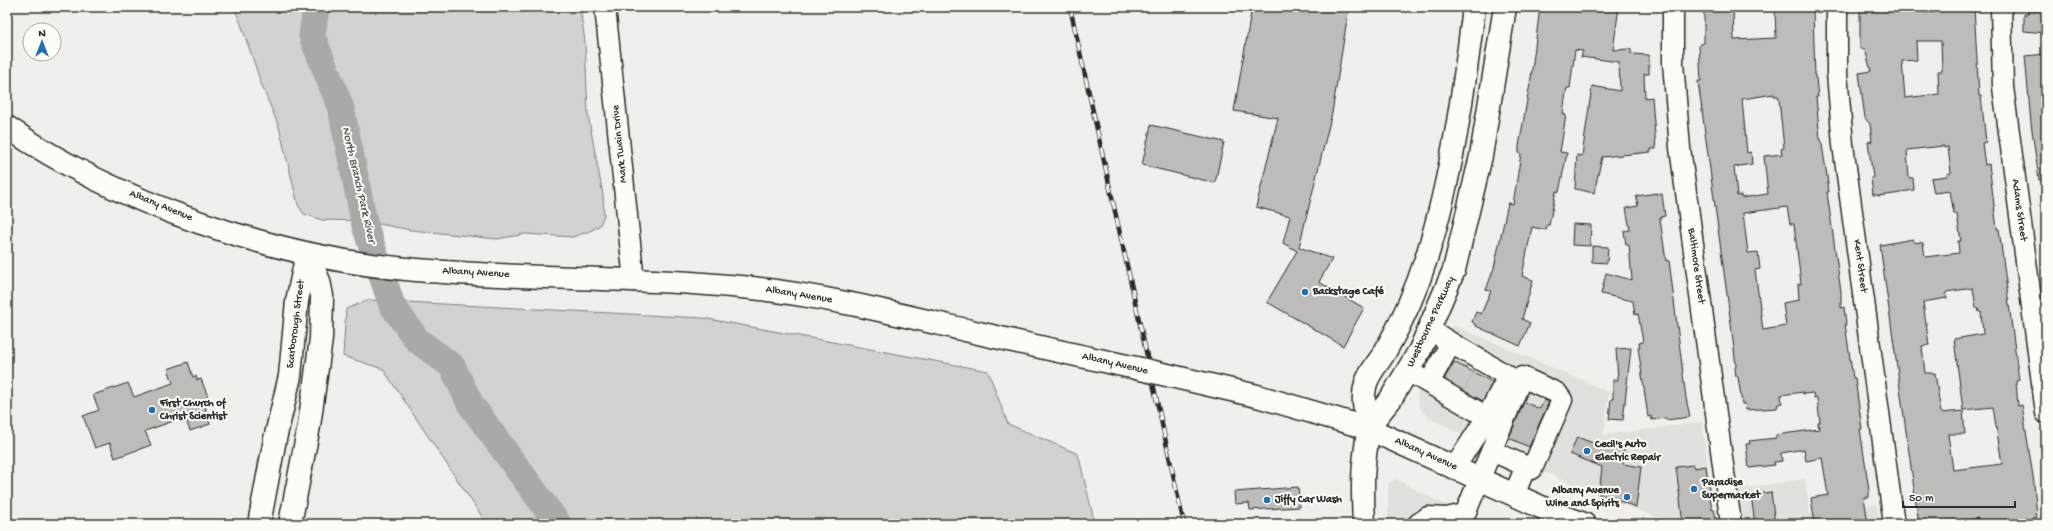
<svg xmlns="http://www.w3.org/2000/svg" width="2053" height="531" font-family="'Gochi Hand',sans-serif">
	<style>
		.built { fill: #e1e0dc }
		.green { fill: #d3d2cf; stroke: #7f7e7d }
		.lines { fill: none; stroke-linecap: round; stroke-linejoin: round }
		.river { stroke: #aaa9a7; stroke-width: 27 }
		.building { fill: #bdbcb8; stroke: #2b2b2b; fill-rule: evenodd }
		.minor-tunnel { stroke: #c9c8c5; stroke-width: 20; stroke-dasharray: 20 10; stroke-linecap: butt }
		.minor-casing { stroke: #2b2b2b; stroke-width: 23 }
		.major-casing { stroke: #2b2b2b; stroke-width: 25 }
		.highway-casing { stroke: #2b2b2b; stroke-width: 25 }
		.minor { stroke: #fdfcf7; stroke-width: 20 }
		.major { stroke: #fdfcf7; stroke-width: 22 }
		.highway { stroke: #fdfcf7; stroke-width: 22 }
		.rail-casing { stroke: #2b2b2b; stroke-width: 4.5 }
		.rail { stroke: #fdfcf7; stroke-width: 3; stroke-dasharray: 9; stroke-linecap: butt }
		.highway-bridge-casing { stroke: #2b2b2b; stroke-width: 25; stroke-linecap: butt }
		.highway-bridge { stroke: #fdfcf7; stroke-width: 22 }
		.poi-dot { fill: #1f6fb2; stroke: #fdfcf7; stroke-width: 1.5 }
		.labels { text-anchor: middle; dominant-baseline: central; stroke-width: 4; stroke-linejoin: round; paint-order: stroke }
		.street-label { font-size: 11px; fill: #2b2b2b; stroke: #fdfcf7 }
		.poi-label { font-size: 11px; font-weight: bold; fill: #2b2b2b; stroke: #fdfcf7; text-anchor: start }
		.water-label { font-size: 12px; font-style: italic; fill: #575756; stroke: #fdfcf7 }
	</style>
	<rect width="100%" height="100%" fill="#f0efeb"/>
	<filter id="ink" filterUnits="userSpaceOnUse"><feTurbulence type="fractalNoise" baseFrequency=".025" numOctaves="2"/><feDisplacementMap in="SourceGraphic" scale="8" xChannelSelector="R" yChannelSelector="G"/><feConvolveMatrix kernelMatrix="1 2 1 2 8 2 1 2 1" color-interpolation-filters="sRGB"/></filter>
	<g filter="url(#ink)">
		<g class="built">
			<path d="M1453,325L1609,392L1604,435L1702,422L1715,524H1676L1596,495L1486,446L1431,419L1424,413L1419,406L1417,397L1418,388Z"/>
			<path d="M1396,479L1435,500L1485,524H1388V483Z"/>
			<path d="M1805,479L1810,514L1877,504L1879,524H1743L1738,489Z"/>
		</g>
		<g class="green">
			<path d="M234,7H580L585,42L588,115L603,195L604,215L600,225L592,230L573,237L525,234L497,239L411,230L362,221L322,220L304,214L298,205L279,127L262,86L241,24Z"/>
			<path d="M369,300L703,318L988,371L1008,424L1078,454L1095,524H487L383,369L343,356L346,309Z"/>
		</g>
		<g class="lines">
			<path class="river" d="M316,7L312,36L341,108L365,226L392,305L417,340L452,366L471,405L558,524"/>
		</g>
		<g class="building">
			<path d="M1252,7H1349L1332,113L1299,247L1332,259L1319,282L1364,308L1343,346L1267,302L1297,251L1283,243L1290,216L1256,207L1278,118L1234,111Z"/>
			<path d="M1540,7H1619L1613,50L1631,49V54L1649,55V74H1644L1645,98L1652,97L1656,149H1651V152L1602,157L1594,193L1575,189L1577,155L1582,156L1592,86L1620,91L1619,62L1581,57L1583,51L1575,50L1570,88H1567L1566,92L1563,114L1566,115L1560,152L1567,153L1559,192L1556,191L1549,225H1547L1546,230L1532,227L1522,276L1533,280L1522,319L1530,323L1520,346L1476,326V325L1472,322L1476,312L1481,314L1491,291L1486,290L1494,268L1508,203L1513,204L1521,154L1519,153V146L1531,78Z"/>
			<path d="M1733,7L1734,40L1776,38L1775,10L1813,9L1815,78H1816L1818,97H1816L1820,139H1821L1827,176L1829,192H1827L1841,292V308L1844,307L1846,324H1845L1853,378H1855L1862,429H1860L1869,490V497H1864L1868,524H1815L1811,498L1828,495L1824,470L1822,458L1806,461L1804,449L1781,453L1782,461L1774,462L1775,465L1749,468L1746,444H1750L1749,441L1776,438V435L1819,429L1818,423L1820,422L1817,398H1814L1813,393L1803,394V392L1781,395L1782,403L1778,404L1777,408L1746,410L1745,404H1742L1738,377L1736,376L1735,368L1736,366L1731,324L1698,81H1701L1699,45L1704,43V8ZM1774,94V96H1778L1779,100L1784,148L1781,149L1782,154L1764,156L1768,194L1741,198V195L1737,196L1734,167L1752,164L1751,152L1747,153L1742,99ZM1787,207L1790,224H1794L1801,284H1798L1799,300L1783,303L1786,326L1763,330L1755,270L1760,269L1758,252L1748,253L1743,213Z"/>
			<path d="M1860,7H1899V11L1936,12V7H1974L1979,96H1981L1986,142L1982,143L1985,165L1989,164L1997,229H1999L2019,380L2016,381L2018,406L2022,405L2034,483L2037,517L2033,518L2015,523L2009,521V520L1979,524L1978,518L1949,524H1919L1880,245L1913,239V242L1923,243L1925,257L1959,253L1958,241H1961L1957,214H1954L1950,191L1934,193L1931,178L1947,176V174L1951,173L1948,147L1944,148V146L1907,150L1909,178H1913L1914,190L1901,192L1902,193L1878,196V195H1873L1871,178L1873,177L1868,142L1872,141L1870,124L1865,118L1859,73L1871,71L1865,49H1860ZM1916,41H1941L1942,71H1938L1939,94L1905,98L1902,61L1917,60ZM1973,288L1976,308H1978L1979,312H1981L1983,334L1954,339L1963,410L1993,407L2002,464L1953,470L1948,434H1965L1963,411L1941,413L1935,373H1925L1922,346L1929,345L1923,302L1947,298L1946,292Z"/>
			<path d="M2028,10H2046V33L2024,31V14H2028Z"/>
			<path d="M2046,54V179L2039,180L2031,123L2025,56Z"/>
			<path d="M1151,125L1224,142L1215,183L1142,165Z"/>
			<path d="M1657,193V195L1662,194L1665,216L1660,217V219L1666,261L1669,260L1686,398L1690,417L1666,420V418L1652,420L1651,416L1648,417L1638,347H1640L1639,343L1643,342L1638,314L1635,315L1633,301L1601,294L1606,273L1632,280L1629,245H1626L1624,231L1630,230L1626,208L1638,206L1636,196Z"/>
			<path d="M1573,224L1591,225L1590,246L1572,245Z"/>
			<path d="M1592,246L1608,247L1607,263L1592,262Z"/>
			<path d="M1631,348L1623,420L1609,419L1611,399H1613V380H1618L1616,349Z"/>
			<path d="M188,362L193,377L196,376L197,380L201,379L210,402L205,404L206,409H205L210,424L190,431L185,417L145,431L151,445L115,458L110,443L95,448L83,416L99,410L93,395L128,383L134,397L173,383L168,369Z"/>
			<path d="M1454,362L1492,382L1483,401L1444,379Z"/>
			<path d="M1544,400L1549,402L1529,447L1509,438L1524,402L1540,409Z"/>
			<path d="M1577,437L1598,445L1624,449L1623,464L1641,467L1636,507L1599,494L1602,467L1570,454Z"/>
			<path d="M1693,465L1694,468L1706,466L1712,510L1714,509L1717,524H1683L1676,467Z"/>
			<path d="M1298,487L1300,507L1250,510L1249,503L1235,504L1234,492Z"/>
			<path d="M1771,492L1775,524H1755L1751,495Z"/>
		</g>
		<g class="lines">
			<g class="minor-tunnel">
				<path d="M1455,386L1464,367"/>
				<path d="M1474,396L1483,377"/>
			</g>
			<g class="minor-casing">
				<g id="minor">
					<path d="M605,7L634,281"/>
					<path d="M1673,7V63L1680,148L1731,524"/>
					<path d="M1837,7V73L1843,145L1894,524"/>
					<path d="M2001,7L2003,87L2046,413"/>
					<path d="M1429,329L1451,343L1429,383"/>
					<path d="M1451,343L1508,376L1487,417"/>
					<path d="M1408,371L1487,417L1455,467"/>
					<path d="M1514,495L1526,466"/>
					<path d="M1418,524L1428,517L1446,518L1465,514L1522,377L1557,393L1562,400L1532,469L1492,451"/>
				</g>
			</g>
			<g class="major-casing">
				<g id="major">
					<path d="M1367,428L1390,400L1420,350L1454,270L1481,156L1505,7"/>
					<path d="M259,524L275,439L290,376L297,301L307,254"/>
					<path d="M290,524L309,426L321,339L322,296L319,281L307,254"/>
					<path d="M1364,524C1363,504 1362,484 1364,464C1365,452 1368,439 1367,428C1366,412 1361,400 1366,383C1370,371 1380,361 1386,350C1403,320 1417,288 1427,256C1452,176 1464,90 1474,7"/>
				</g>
			</g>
			<g class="highway-casing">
				<g id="highway">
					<path d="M7,127C117,203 274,257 406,269C521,280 637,276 752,288C826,296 898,314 970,331C1025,344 1081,356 1136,368"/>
					<path d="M1167,375L1257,396L1367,428L1554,513L1584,524"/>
				</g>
			</g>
			<use href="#minor" class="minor"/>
			<use href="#major" class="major"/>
			<use href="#highway" class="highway"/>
			<g class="rail-casing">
				<path id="rail" d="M1070,7L1184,524"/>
			</g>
			<use href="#rail" class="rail"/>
			<g class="highway-bridge-casing">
				<path id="highway-bridge" d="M1136,368L1167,375"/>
			</g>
			<use href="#highway-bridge" class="highway-bridge"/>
		</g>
	</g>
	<g class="poi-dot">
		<circle cx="1305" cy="292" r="4"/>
		<circle cx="152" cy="410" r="4"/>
		<circle cx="1587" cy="451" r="4"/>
		<circle cx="1694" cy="489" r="4"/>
		<circle cx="1627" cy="497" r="4"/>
		<circle cx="1267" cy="500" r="4"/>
	</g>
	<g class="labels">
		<g class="street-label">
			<text transform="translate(620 144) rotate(-96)">Mark Twain Drive</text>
			<text transform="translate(161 206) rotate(22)">Albany Avenue</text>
			<text transform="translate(2019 210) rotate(82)">Adams Street</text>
			<text transform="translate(1696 266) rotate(82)">Baltimore Street</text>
			<text transform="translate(1860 266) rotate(82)">Kent Street</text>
			<text transform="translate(476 273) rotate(3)">Albany Avenue</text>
			<text transform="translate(799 295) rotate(9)">Albany Avenue</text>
			<text transform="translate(1431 322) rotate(-65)">Westbourne Parkway</text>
			<text transform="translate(296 324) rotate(-83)">Scarborough Street</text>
			<text transform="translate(1115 364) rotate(13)">Albany Avenue</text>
			<text transform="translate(1426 454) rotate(24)">Albany Avenue</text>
		</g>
		<g class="poi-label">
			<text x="1313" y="292">Backstage Café</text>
			<text x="160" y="404">First Church of<tspan x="160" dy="13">Christ Scientist</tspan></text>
			<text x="1595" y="445">Cecil's Auto<tspan x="1595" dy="13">Electric Repair</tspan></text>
			<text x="1702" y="483">Paradise<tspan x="1702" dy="13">Supermarket</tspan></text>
			<text x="1619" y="491" text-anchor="end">Albany Avenue<tspan x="1619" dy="13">Wine and Spirits</tspan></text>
			<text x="1275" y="500">Jiffy Car Wash</text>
		</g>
		<g class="water-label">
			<text transform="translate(358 185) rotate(77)">North Branch Park River</text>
		</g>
	</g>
	<rect width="2053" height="531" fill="none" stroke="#fdfcf7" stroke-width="24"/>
	<rect x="12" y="12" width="2029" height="507" fill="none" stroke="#2b2b2b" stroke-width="1.5" filter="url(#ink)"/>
	<g transform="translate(42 42)"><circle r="19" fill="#fdfcf7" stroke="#a9a8a5"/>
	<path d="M0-3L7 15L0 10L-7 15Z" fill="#1f6fb2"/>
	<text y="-6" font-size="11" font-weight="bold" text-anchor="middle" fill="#2b2b2b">N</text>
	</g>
	<path d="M1903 501v6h112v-6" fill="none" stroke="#2b2b2b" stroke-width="2"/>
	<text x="1909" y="501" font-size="12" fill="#2b2b2b" stroke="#fdfcf7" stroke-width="3" paint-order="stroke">50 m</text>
</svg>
